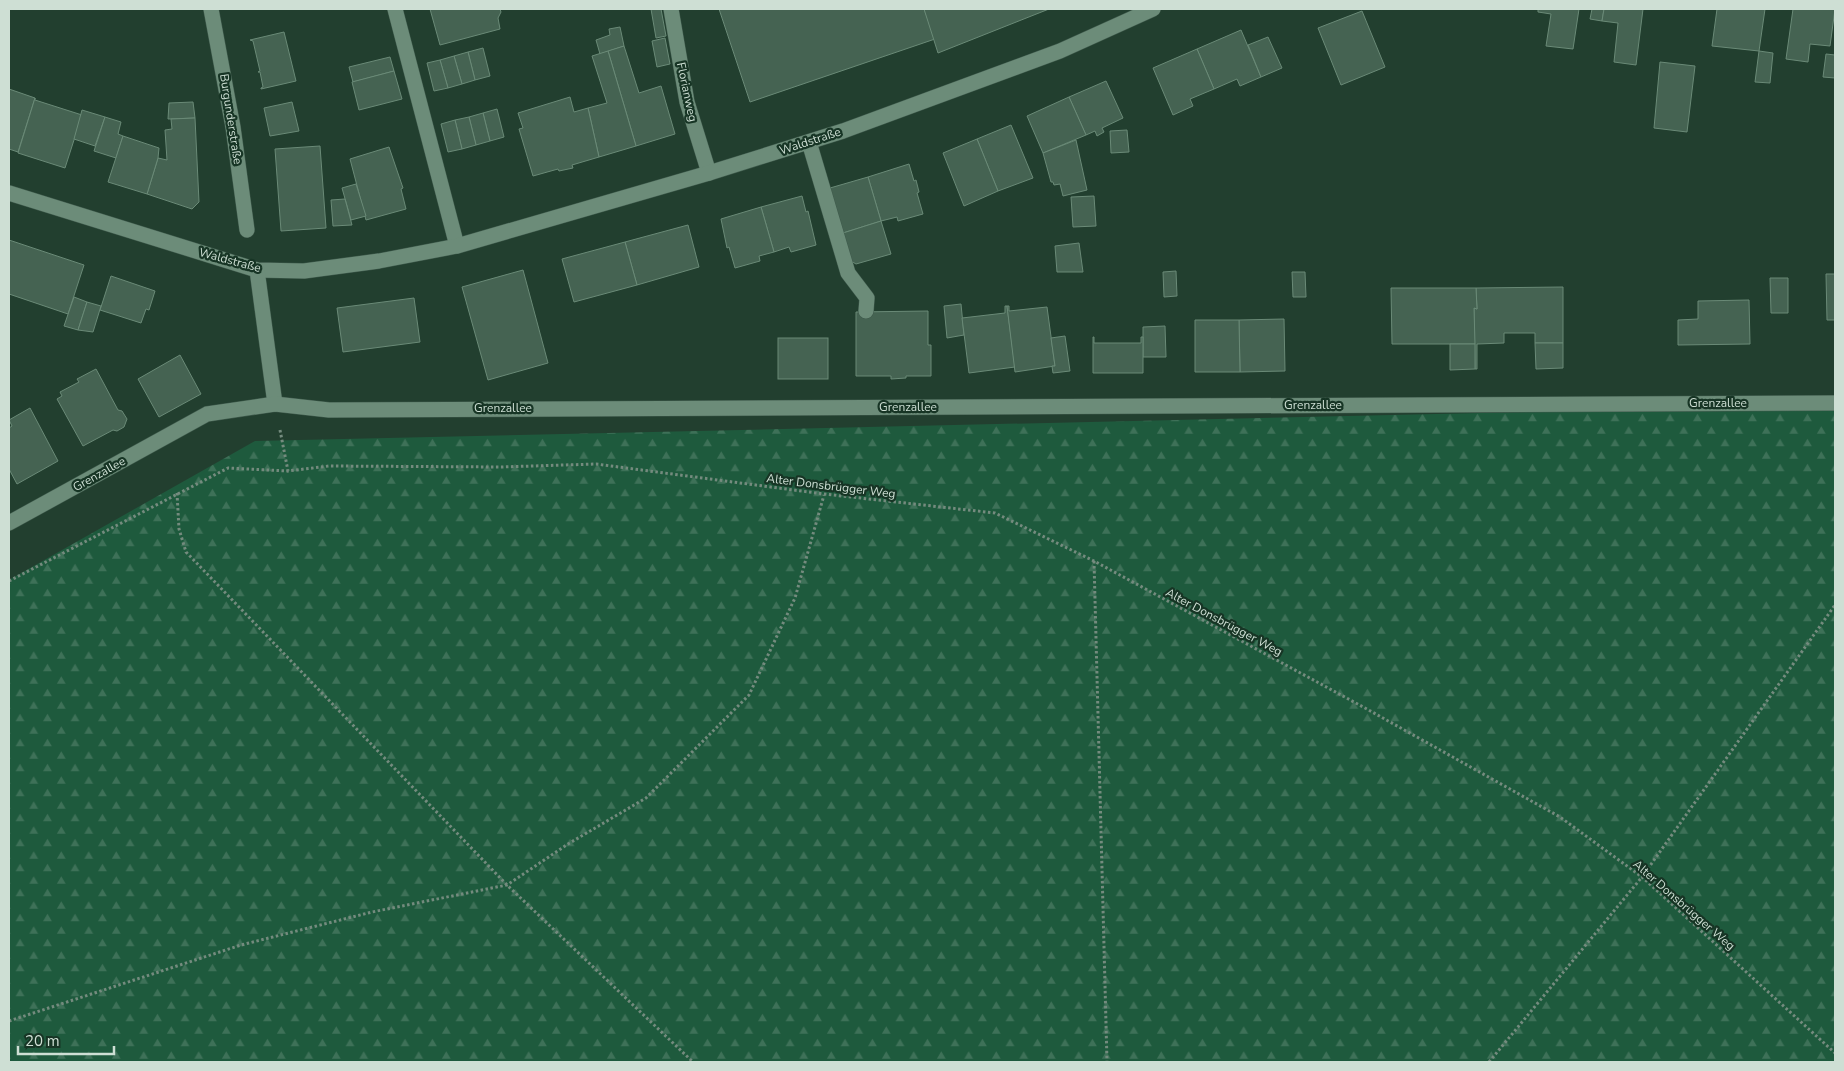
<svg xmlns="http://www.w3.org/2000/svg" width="1844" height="1071" font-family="'Nunito Sans',sans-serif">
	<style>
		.forest { fill: url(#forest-firs) }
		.building { fill: #456352; stroke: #6a8a77 }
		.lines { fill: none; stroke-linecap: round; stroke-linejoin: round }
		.service-casing { stroke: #3f5a4c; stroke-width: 16 }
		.minor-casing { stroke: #3f5a4c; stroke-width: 16 }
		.path { stroke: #748b7e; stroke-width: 3; stroke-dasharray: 2.5 2.5; stroke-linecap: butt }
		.service { stroke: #6c8c79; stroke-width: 15 }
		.minor { stroke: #6c8c79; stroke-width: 15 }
		.labels { text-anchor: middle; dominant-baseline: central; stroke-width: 4.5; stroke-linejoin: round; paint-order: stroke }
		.street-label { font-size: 12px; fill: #cedfd4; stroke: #173525 }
	</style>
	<defs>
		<pattern id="forest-firs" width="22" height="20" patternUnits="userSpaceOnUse" patternTransform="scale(1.25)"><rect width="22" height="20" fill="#1e5a3d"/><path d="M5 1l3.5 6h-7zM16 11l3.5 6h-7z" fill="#3e7158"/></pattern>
	</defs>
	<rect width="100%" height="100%" fill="#223f2f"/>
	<path class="forest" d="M1835,405V1062H9V580L255,441Z"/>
	<g class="building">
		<path d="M430,9H500L501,12L498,18L500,29L440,45Z"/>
		<path d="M651,9H661L666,36L656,38Z"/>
		<path d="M719,9H924L935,39L750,102Z"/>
		<path d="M924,9H1049L938,53Z"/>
		<path d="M1538,9H1579L1573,49L1546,46L1551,14L1538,12Z"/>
		<path d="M1592,9H1604L1602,21L1590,19Z"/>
		<path d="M1604,9H1643L1636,65L1614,62L1618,23L1602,21Z"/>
		<path d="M1717,9H1765L1759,51L1712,46Z"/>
		<path d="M1793,9H1835L1830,46L1810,44L1808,62L1786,59Z"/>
		<path d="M1362,11L1385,67L1341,85L1318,28Z"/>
		<path d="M620,27L624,46L600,54L596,40L610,35L609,29Z"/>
		<path d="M1241,30L1261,77L1240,86L1237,79L1214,89L1197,49Z"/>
		<path d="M284,32L296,81L261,89V88L263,87L260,72H258L260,71L253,41L250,40Z"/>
		<path d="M1268,37L1282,68L1261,77L1248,45Z"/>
		<path d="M665,38L670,64L657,67L652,41Z"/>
		<path d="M624,46L639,93L661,86L675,134L636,146L608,51Z"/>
		<path d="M483,48L490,76L475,80L468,52Z"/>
		<path d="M1197,49L1214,89L1190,99L1193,106L1173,115L1153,68Z"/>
		<path d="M608,51L636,146L599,157L588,108L607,103L592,56Z"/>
		<path d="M1759,51L1773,53L1770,83L1755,82Z"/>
		<path d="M468,52L475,80L462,84L454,56Z"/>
		<path d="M1826,54L1835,55V78L1823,77Z"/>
		<path d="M454,56L462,84L448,88L440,60Z"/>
		<path d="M390,57L394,71L353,82L349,67Z"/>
		<path d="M440,60L448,88L434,91L427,63Z"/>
		<path d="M1660,62L1695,66L1687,132L1654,128Z"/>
		<path d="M394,71L402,99L359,110L352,82Z"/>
		<path d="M1106,81L1123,118L1102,128L1104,132L1097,136L1095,131L1086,135L1069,97Z"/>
		<path d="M9,89L35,98L18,152L9,149Z"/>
		<path d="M570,97L574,112L588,108L599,157L572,165L573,168L559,171L558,169L533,176L519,129L523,128L518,113Z"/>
		<path d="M1069,97L1086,135L1043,153L1027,116Z"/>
		<path d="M35,98V100L82,115L65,168L18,153Z"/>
		<path d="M193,102L195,118L168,119L169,103Z"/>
		<path d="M292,102L299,131L270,136L264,108Z"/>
		<path d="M497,109L504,137L490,141L483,113Z"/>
		<path d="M82,110L105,117L95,146L74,139Z"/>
		<path d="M483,113L490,141L476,145L469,117Z"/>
		<path d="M105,117L121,122L118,134L123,136L116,158L94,151Z"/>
		<path d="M469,117L476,145L462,149L455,120Z"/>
		<path d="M195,118L199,202L192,209L147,194L158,158L167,160L165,130L172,129L171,119Z"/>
		<path d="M455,120L462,149L448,152L441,124Z"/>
		<path d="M1011,125L1033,178L998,191L977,139Z"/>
		<path d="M1127,130L1129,152L1111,153L1110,131Z"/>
		<path d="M123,136L159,148L158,158L147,194L108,182Z"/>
		<path d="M977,139L998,191L964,206L943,153Z"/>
		<path d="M1076,140L1087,190L1063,196L1060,184L1054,185L1053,182H1051L1043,153Z"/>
		<path d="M320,146L326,228L281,231L275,149Z"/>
		<path d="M389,147L403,188L401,189L406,209L366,220L350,159Z"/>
		<path d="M909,164L914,181L916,180L919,192L917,193L923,214L898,221L897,217L881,221L868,177Z"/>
		<path d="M868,177L881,221L843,233L830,188Z"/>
		<path d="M356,184L366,216L351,220L342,188Z"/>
		<path d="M802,196L806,212L808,211L816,245L791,252L789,247L774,252L761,207Z"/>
		<path d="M1094,196L1096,226L1073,227L1071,197Z"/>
		<path d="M345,199L352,225L333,226L331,200Z"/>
		<path d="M761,207L774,252L759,256L760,261L735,268L729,247L727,248L721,219Z"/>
		<path d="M881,221L891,254L856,264L851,261L843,233Z"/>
		<path d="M688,225L699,267L637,285L625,242Z"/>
		<path d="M9,240L84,265L68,314L9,294Z"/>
		<path d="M625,242L637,285L574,302L562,259Z"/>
		<path d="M1079,243L1083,272H1057L1055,246Z"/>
		<path d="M523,270L548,363L488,380L462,287Z"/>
		<path d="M1176,271L1177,296L1164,297L1163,272Z"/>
		<path d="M1292,272H1305L1306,297H1293Z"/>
		<path d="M1826,274H1835V323V320H1827Z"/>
		<path d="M111,276L155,291L149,310L146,309L141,323L100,310Z"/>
		<path d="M1770,278H1788V313H1771Z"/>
		<path d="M1563,287V343H1535V333H1504V343L1477,344V369H1475L1474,308L1477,309L1476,288Z"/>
		<path d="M1391,288H1476L1477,309L1474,308L1475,344H1392Z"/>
		<path d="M74,297L87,302L78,330L64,326Z"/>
		<path d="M414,298L420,342L343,352L337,308Z"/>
		<path d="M1749,300L1750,344L1678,345V320L1698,319V301Z"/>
		<path d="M87,302L101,306L93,332L78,330Z"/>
		<path d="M961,304L964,335L947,338L944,306Z"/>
		<path d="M1005,306H1007L1015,367L969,373L962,318L1005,313Z"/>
		<path d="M1007,306H1009V311L1047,307L1055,366L1015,372Z"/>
		<path d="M928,311V345H931V376H906V378L891,379V376H856V312Z"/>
		<path d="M1284,319L1285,371L1240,372L1239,320Z"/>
		<path d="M1195,320H1239L1240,372H1195Z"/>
		<path d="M1165,326L1166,357H1143V327Z"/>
		<path d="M1065,336L1070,371L1053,373L1052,366H1055L1051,338Z"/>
		<path d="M1093,337H1094V343H1141V337H1143V373H1093Z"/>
		<rect x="778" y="338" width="50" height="41"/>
		<path d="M1535,343H1563V368L1536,369Z"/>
		<path d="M1450,344H1475V369L1450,370Z"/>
		<path d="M180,355L201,394L159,417L138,379Z"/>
		<path d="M96,369L118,410L122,411L127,419L124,427L117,431L113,430L83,446L57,399L62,396L60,392L79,382L77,379Z"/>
		<path d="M30,408L58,461L17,484L9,469V428L12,426L9,420Z"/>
	</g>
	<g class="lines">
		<g class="service-casing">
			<g id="service">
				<path d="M395,9L457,246"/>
				<path d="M671,9L687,102L709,173"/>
				<path d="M809,142L848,273L867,298L866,311"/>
			</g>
		</g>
		<g class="minor-casing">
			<g id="minor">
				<path d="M211,9L233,127L247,230"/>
				<path d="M9,193L257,270L304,271L379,261L457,246L709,173L843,131L1060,51L1153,9"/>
				<path d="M257,270L275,404"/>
				<path d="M9,523L207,414L275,404L329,410L1835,403"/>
			</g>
		</g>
		<g class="path">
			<path d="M280,430L288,471L329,466L501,467L596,464L824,494L995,513L1094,561L1365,708L1560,817L1642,877L1835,1053"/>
			<path d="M177,493L179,529L186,552L507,885L693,1062"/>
			<path d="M1094,561L1107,1062"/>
			<path d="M9,581L228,468L288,471"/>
			<path d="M9,1021L241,945L372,912L507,885L568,844L646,798L749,695L795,598L824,495"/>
			<path d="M1489,1062L1642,877L1835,605"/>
		</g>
		<use href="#service" class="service"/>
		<use href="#minor" class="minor"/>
	</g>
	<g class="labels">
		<g class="street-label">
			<text transform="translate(687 92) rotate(78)">Florianweg</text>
			<text transform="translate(231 119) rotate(81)">Burgunderstraße</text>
			<text transform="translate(810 141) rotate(-18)">Waldstraße</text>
			<text transform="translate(230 260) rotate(15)">Waldstraße</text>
			<text x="1718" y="403">Grenzallee</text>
			<text x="1313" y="405">Grenzallee</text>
			<text x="908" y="407">Grenzallee</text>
			<text x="503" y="408">Grenzallee</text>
			<text transform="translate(99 474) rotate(-29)">Grenzallee</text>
			<text transform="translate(831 486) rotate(7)">Alter Donsbrügger Weg</text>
			<text transform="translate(1224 622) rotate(28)">Alter Donsbrügger Weg</text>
			<text transform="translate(1684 905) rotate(41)">Alter Donsbrügger Weg</text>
		</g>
	</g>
	<rect width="1844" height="1071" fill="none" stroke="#cedfd4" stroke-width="20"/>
	<path d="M18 1046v8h96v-8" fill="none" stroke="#cedfd4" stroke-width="2.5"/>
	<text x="25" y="1046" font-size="15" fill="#cedfd4" stroke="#173525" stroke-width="4" paint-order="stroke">20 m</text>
</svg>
